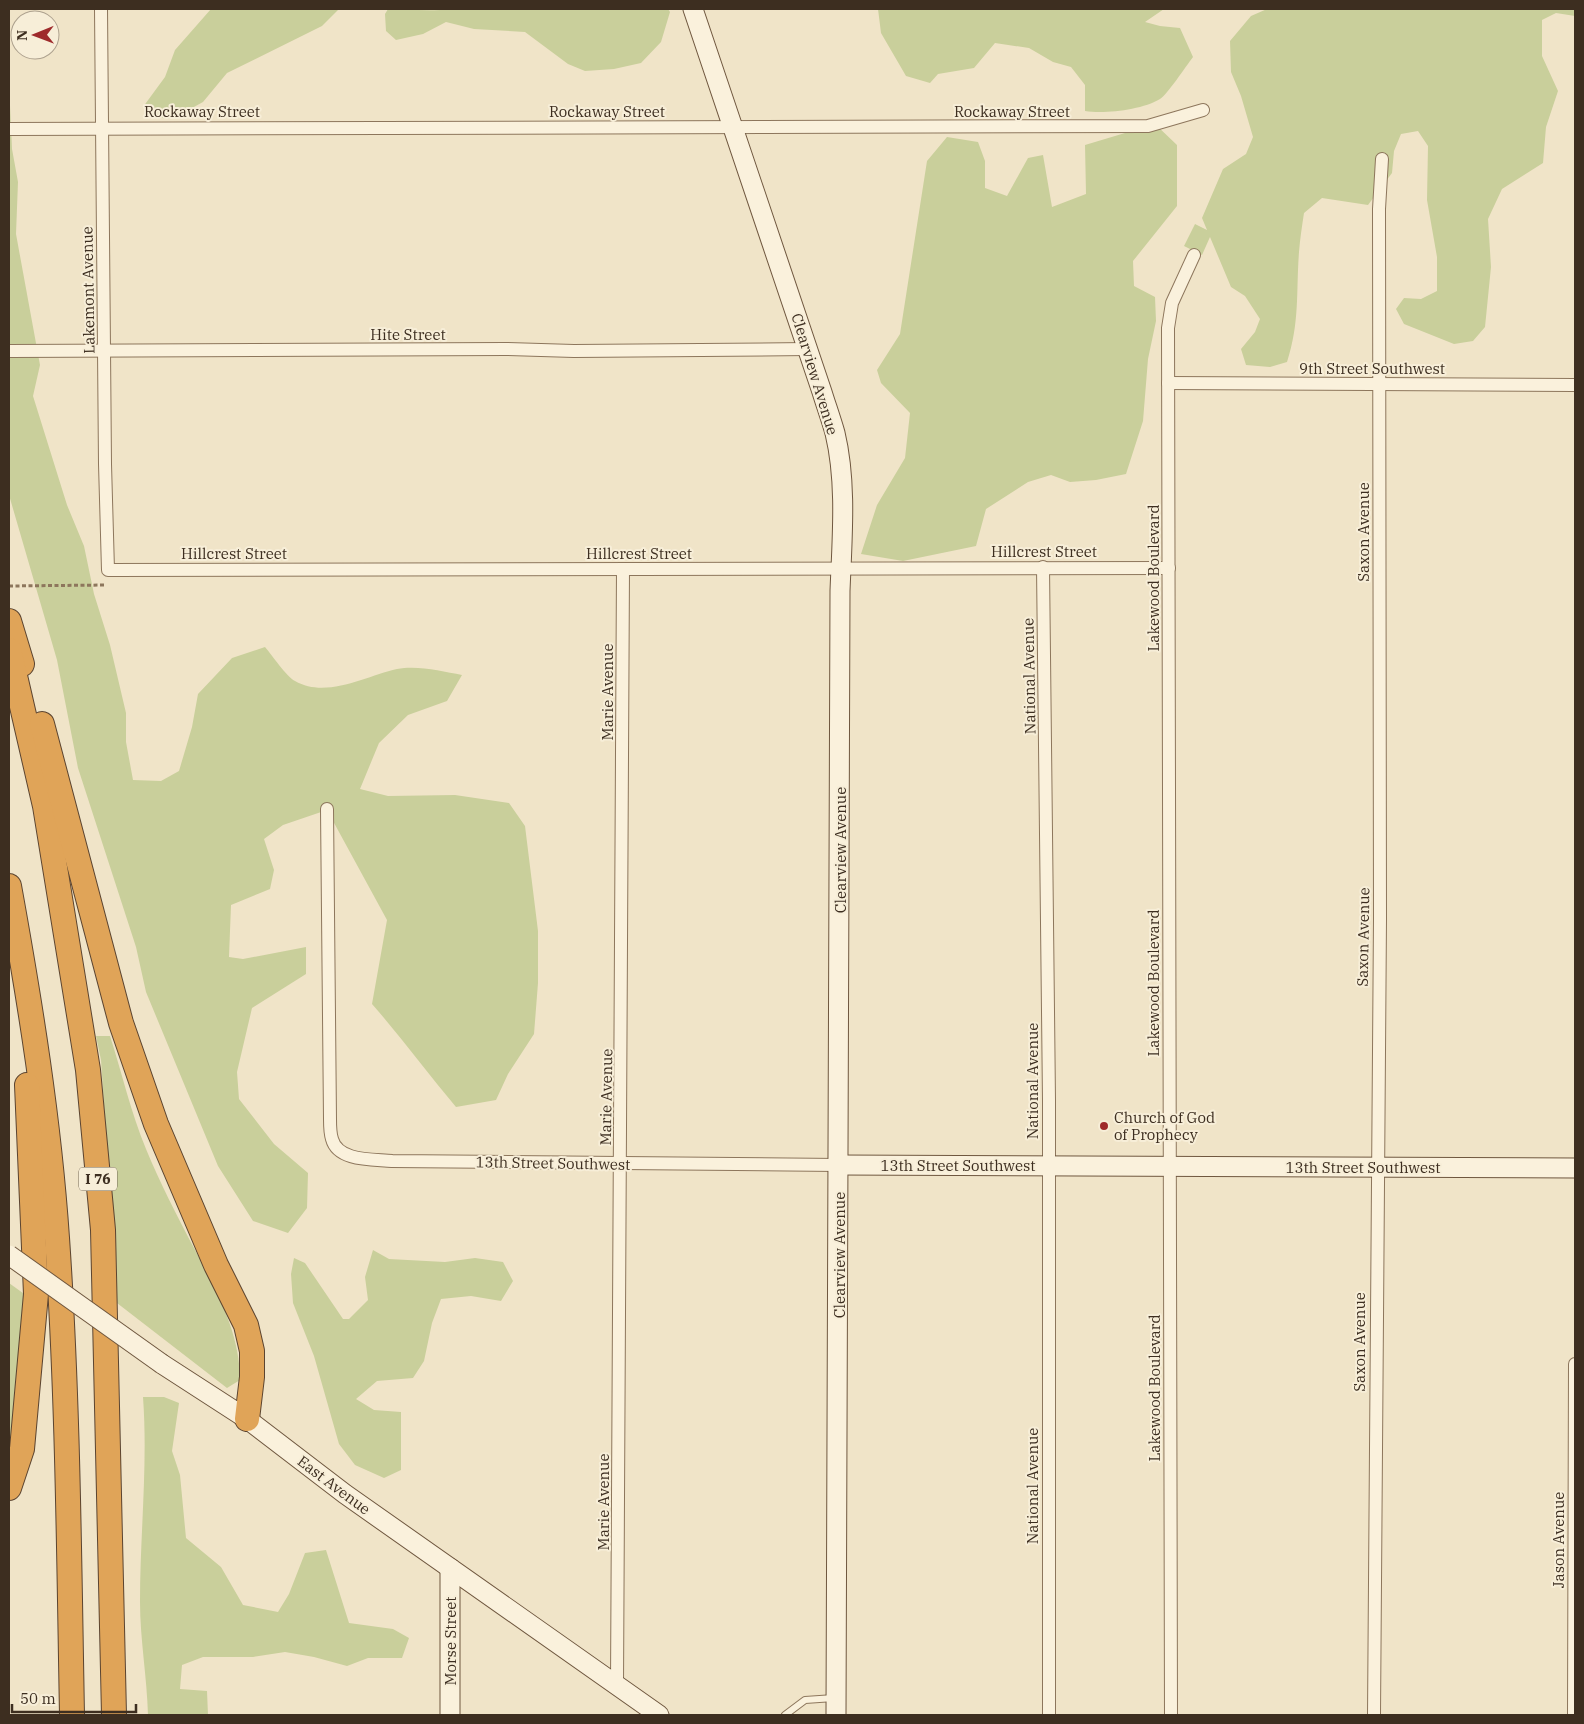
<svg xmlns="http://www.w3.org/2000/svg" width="1584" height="1724" font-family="'IBM Plex Serif',serif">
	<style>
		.green { fill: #c9cf9b }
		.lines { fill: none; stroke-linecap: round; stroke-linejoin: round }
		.lane-casing { stroke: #8d765c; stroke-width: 8 }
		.street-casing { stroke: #8d765c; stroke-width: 14 }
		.secondary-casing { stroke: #6f573f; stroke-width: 21 }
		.highway-casing { stroke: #5b4430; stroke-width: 26 }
		.path { stroke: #8d765c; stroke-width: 3; stroke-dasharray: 4 2.5; stroke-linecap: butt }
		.lane { stroke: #faf1dc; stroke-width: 6 }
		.street { stroke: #faf1dc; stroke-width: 12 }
		.secondary { stroke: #faf1dc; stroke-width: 19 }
		.highway { stroke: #e0a458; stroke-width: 24 }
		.secondary-bridge-casing { stroke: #6f573f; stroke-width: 21; stroke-linecap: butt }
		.secondary-bridge { stroke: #faf1dc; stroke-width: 19 }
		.poi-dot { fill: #9e2a2b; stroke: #f7eed8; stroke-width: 2 }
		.labels { text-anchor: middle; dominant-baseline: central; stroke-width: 4; stroke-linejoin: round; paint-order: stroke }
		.shield { fill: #f7eed8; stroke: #756857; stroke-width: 1 }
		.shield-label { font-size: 14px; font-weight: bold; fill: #3d2e20 }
		.street-label { font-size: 15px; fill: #3d2e20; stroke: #f7eed8 }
		.poi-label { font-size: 15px; fill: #3d2e20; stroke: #f7eed8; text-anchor: start }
	</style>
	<rect width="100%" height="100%" fill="#f0e4c8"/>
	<g class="green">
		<path d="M211,9H337L338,10L322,26L227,73L203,102L172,119L152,117L143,107L165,77L175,50Z"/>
		<path d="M388,9C408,9 430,12 450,9H668L670,12L661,42L641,63L614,69L585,71L568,64L525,32L474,29L446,22L423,34L396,40L386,31L385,14Z"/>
		<path d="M878,9H1164L1145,22L1160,26L1180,28L1193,57C1186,66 1167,95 1160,99C1142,110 1105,114 1085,111V85L1071,67L1053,62L1029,48L995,43L974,68L938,74L930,83L906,76L881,33Z"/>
		<path d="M1267,9H1575V16L1556,13L1542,20V56L1558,91L1546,127L1543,163L1502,189L1488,219L1491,267L1485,327L1473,341L1454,344L1404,324L1396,309L1404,298L1421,299L1437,291V257L1427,200L1428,146L1418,131L1401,134L1394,151L1392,173L1368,205L1322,198L1304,213C1302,226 1300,239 1299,252C1296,292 1300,322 1287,362L1270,367L1246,365L1241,349L1255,332L1260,319L1245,296L1231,287L1210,237L1202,255L1184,246L1195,224L1207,230L1202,218L1223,169L1246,154L1253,137L1241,96L1231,72L1230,41L1251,16Z"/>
		<path d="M9,84L12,149L18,182L16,234L40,365L33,396L67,505L84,546L94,594L110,645L126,713V742L133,780L161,781L179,771L192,727L198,694L232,658L265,647C272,655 286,676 295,681C326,699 366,676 397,669C417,665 442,671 462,675L447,701L408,715L379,743L360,789L388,796L455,795L509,803L525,826L538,931V983L534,1034L508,1074L496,1100L456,1107C427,1073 402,1038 372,1004L387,920L327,810L283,825L264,839L274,870L270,889L231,905L229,957L243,959L306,947V974L252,1008L237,1072L239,1099L274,1144L308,1173L307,1208L288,1233L253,1221L218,1166L146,992L136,947L78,768L57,660L9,495Z"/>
		<path d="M1155,124L1177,145V206L1133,261L1134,286L1155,297L1156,321L1148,359L1143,421L1126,474L1096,480L1070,482L1051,475L1028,482L986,509L976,546L903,561L861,554L877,505L905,458L910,413L881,383L877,370L900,334L927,161L947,137L978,142L985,161V188L1007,196L1028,158L1043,155L1052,207L1086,194L1085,145Z"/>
		<path d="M96,1036H110C122,1073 131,1113 146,1149C160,1183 177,1216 194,1248C216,1290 240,1332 240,1380L227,1388L117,1303L101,1060Z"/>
		<path d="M373,1250L389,1259L445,1262L475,1258L503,1262L513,1281L501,1301L471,1296L441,1299L432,1323L424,1361L413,1378L377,1381L356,1399L374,1410L401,1412V1470L384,1478L355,1465L339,1444L314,1356L293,1303L291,1274L294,1258L305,1263L343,1319H349L368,1300L365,1277Z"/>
		<path d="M9,1283L27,1296L24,1375L9,1457Z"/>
		<path d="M143,1397H164L179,1403L172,1451L180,1475L186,1538L221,1567L243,1605L278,1612L289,1594L305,1553L326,1550L349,1623L393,1629L409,1638L402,1658H368L347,1666L314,1657L285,1652L253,1657H203L182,1665L180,1689L207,1691L208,1715H148C147,1677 140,1639 140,1602C140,1533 148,1465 143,1397Z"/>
	</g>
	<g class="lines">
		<g class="lane-casing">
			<path id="lane" d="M785,1715L805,1700L834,1698"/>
		</g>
		<g class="street-casing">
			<g id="street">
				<path d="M101,9L105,464L108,570L1169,568"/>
				<path d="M9,129L1148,126L1203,110"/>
				<path d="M9,351L506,349L574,351L808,349"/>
				<path d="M1168,383L1575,385"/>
				<path d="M1043,567L1049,1100V1715"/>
				<path d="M327,809L330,1119C330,1125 330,1133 332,1139C338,1162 374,1159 392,1161L839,1165"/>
				<path d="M617,1685C621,1313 623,941 623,569"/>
				<path d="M1171,1715L1168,328L1172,303L1194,255"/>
				<path d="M1374,1715L1380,919L1379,209L1382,159"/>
				<path d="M1574,1715L1575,1364"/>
			</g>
		</g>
		<g class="secondary-casing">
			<g id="secondary">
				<path d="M693,9L822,392C826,405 831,419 835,433C847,483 842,539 840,591L836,1715"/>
				<path d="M839,1165L1575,1168"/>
				<path d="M162,1364L247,1419L345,1494L659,1715"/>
				<path d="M450,1568V1715"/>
			</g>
		</g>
		<g class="highway-casing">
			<g id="highway">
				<path d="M9,621L22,664"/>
				<path d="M9,650L45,806L88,1070L103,1230L114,1715"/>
				<path d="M42,724L121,1023L156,1124L216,1265L246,1325L252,1351V1377L247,1419"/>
				<path d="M9,886C30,1002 49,1120 57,1238C68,1397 69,1556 72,1715"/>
				<path d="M9,1488L22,1449L36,1294L27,1085"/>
			</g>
		</g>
		<path class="path" d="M9,586L106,585"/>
		<use href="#lane" class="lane"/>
		<use href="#street" class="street"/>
		<use href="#secondary" class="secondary"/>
		<use href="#highway" class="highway"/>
		<g class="secondary-bridge-casing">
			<path id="secondary-bridge" d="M9,1255L162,1364"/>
		</g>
		<use href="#secondary-bridge" class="secondary-bridge"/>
	</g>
	<circle class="poi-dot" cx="1104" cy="1126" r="5"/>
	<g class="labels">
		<rect class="shield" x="79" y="1167.5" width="38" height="23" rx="4"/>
		<g class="shield-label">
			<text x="98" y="1179">I 76</text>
		</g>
		<g class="street-label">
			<text x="202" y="111">Rockaway Street</text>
			<text x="607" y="111">Rockaway Street</text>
			<text x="1012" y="111">Rockaway Street</text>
			<text transform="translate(88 290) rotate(-91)">Lakemont Avenue</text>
			<text x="408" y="334">Hite Street</text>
			<text x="1372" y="368">9th Street Southwest</text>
			<text transform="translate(815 374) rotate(73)">Clearview Avenue</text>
			<text transform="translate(1363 532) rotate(-90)">Saxon Avenue</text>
			<text x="1044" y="551">Hillcrest Street</text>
			<text x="234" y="553">Hillcrest Street</text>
			<text x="639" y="553">Hillcrest Street</text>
			<text transform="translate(1153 578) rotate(-90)">Lakewood Boulevard</text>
			<text transform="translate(1029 676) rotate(-91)">National Avenue</text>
			<text transform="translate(607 692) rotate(-90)">Marie Avenue</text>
			<text transform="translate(840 850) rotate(-90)">Clearview Avenue</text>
			<text transform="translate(1363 937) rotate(-89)">Saxon Avenue</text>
			<text transform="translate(1153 983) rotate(-90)">Lakewood Boulevard</text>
			<text transform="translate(1032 1081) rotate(-90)">National Avenue</text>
			<text transform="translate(606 1097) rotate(-89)">Marie Avenue</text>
			<text transform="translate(553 1163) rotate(1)">13th Street Southwest</text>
			<text x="958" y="1165">13th Street Southwest</text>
			<text x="1363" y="1167">13th Street Southwest</text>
			<text transform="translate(839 1255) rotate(-90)">Clearview Avenue</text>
			<text transform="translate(1359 1342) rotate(-90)">Saxon Avenue</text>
			<text transform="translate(1154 1388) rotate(-90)">Lakewood Boulevard</text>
			<text transform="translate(334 1485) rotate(37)">East Avenue</text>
			<text transform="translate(1032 1486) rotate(-90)">National Avenue</text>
			<text transform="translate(603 1502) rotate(-90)">Marie Avenue</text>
			<text transform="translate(1558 1540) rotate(-90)">Jason Avenue</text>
			<text transform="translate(450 1641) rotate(-90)">Morse Street</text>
		</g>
		<g class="poi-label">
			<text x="1114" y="1117">Church of God<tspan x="1114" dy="17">of Prophecy</tspan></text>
		</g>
	</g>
	<rect width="1584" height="1724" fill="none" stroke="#3d2e20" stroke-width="20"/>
	<g transform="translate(35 35) rotate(269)"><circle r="24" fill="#f7eed8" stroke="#ada18e"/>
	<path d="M0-4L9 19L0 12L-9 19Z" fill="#9e2a2b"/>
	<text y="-8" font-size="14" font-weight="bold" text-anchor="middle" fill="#3d2e20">N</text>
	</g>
	<path d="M12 1704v8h124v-8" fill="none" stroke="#3d2e20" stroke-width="2.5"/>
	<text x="20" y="1704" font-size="15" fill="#3d2e20" stroke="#f7eed8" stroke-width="4" paint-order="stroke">50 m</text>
</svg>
